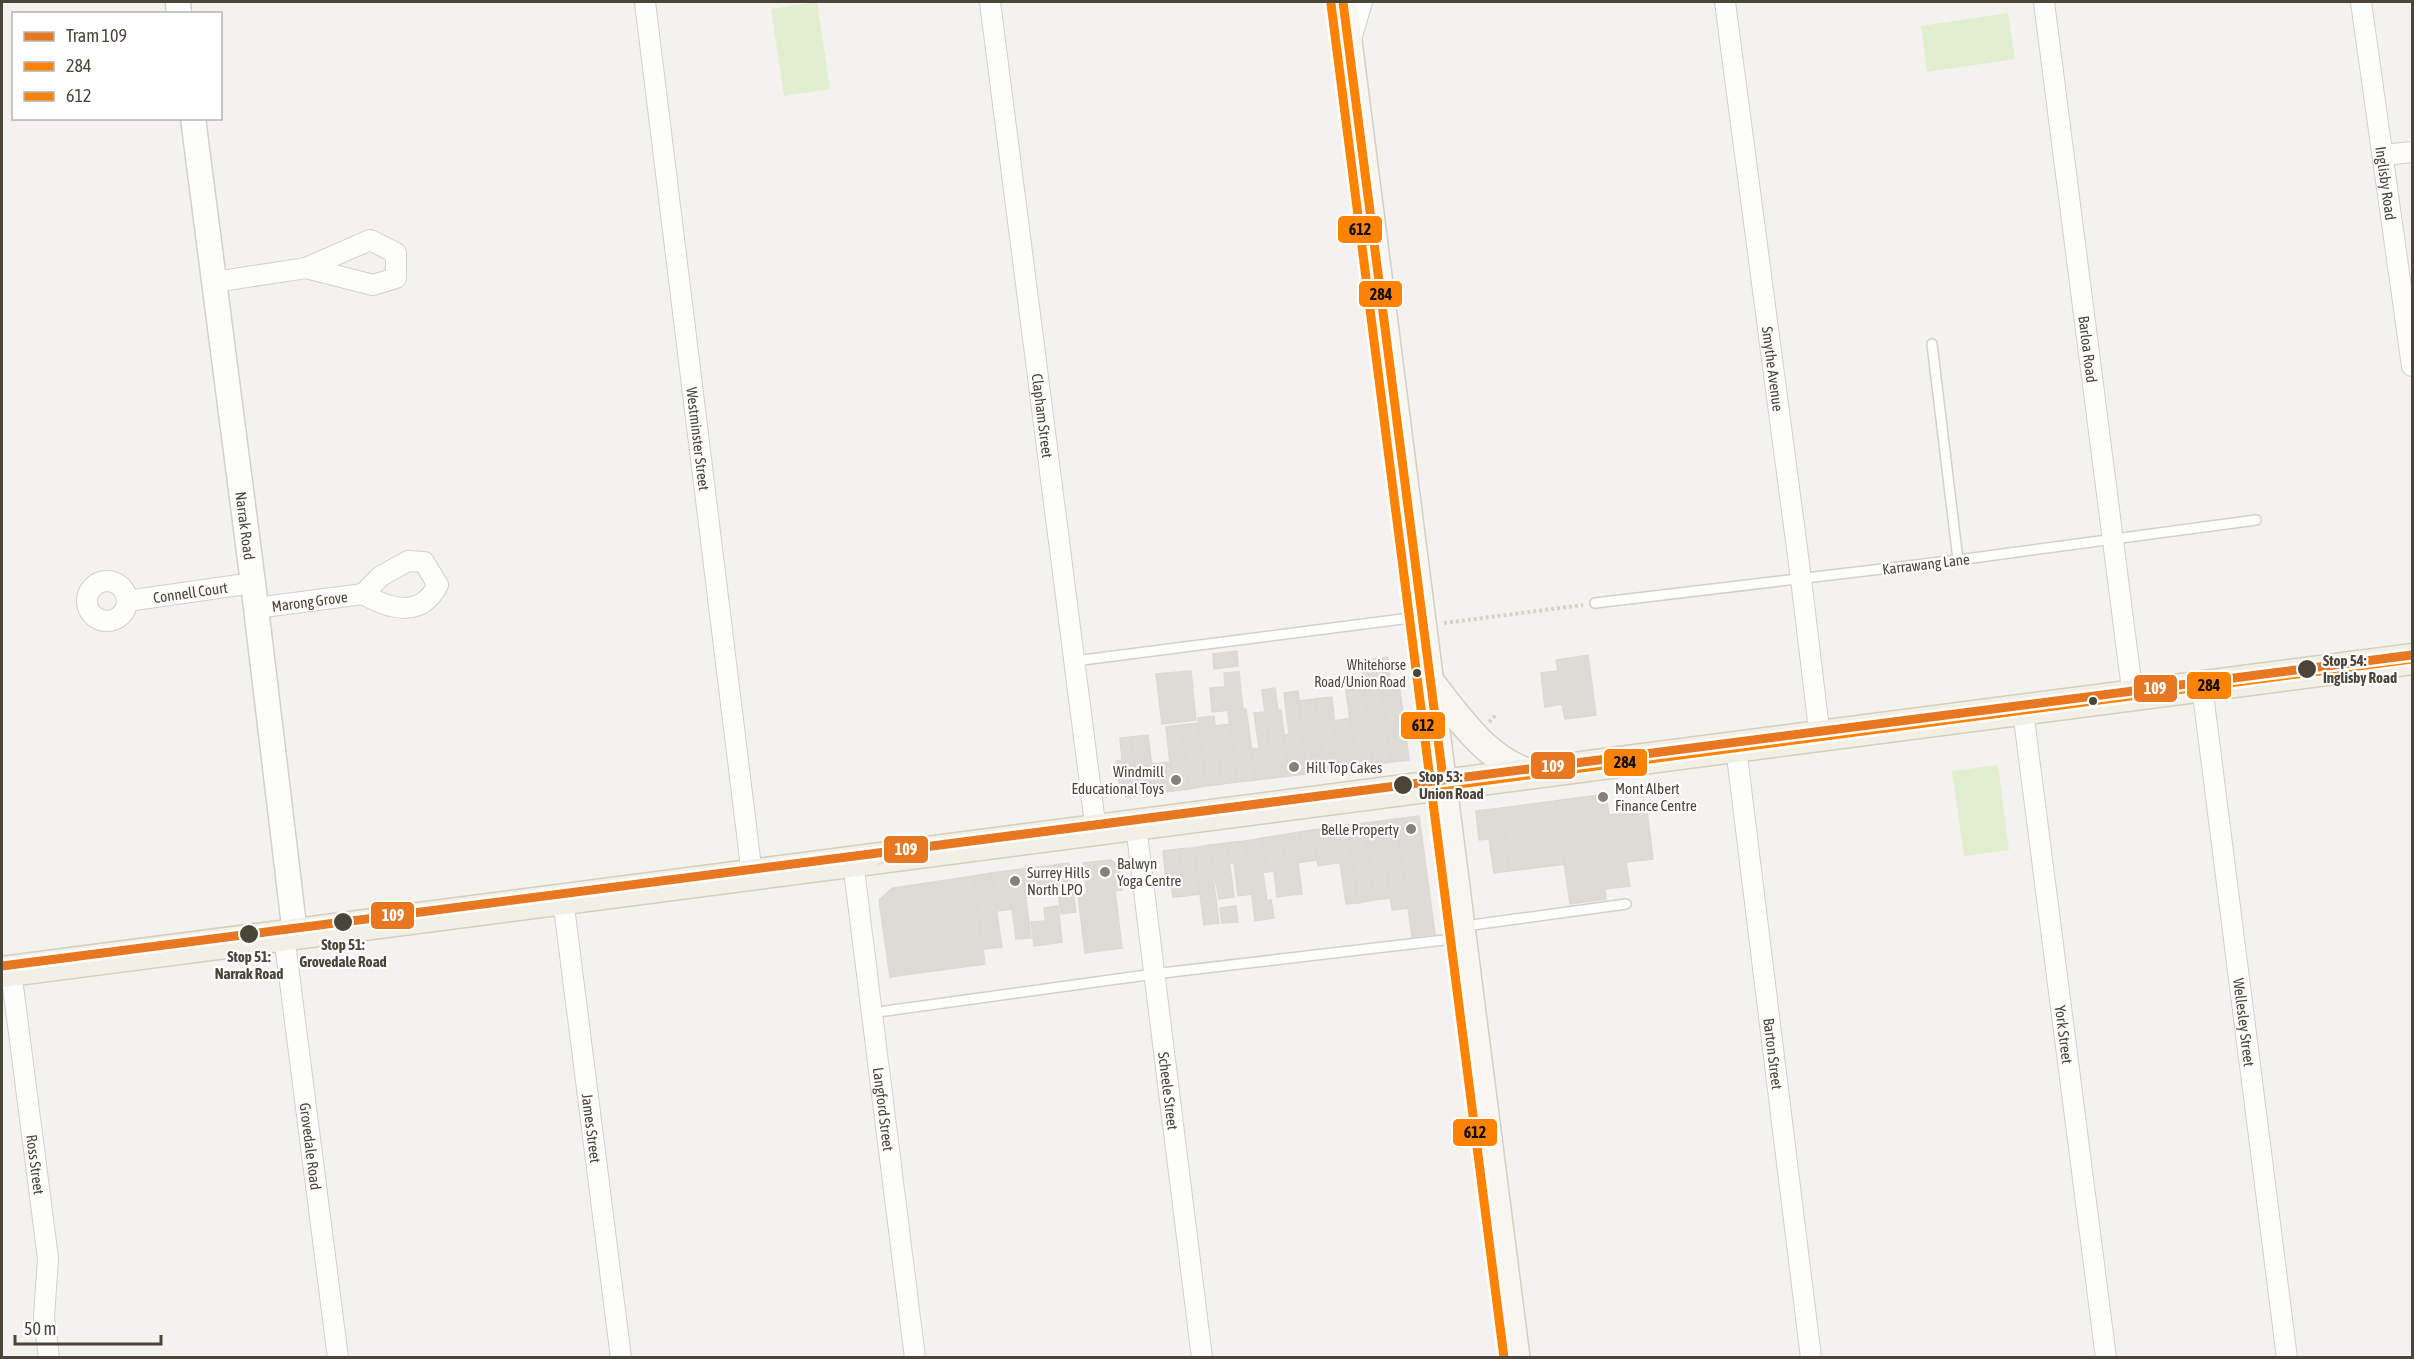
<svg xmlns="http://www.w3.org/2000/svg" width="2414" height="1359" font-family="'Asap Condensed',sans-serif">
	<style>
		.green { fill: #e1eecf }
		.building { fill: #dedbd6; stroke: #dcd9d4; stroke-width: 1.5 }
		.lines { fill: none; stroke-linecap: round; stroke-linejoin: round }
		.service-casing { stroke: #d2d0cb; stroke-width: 12 }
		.minor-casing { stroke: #d2d0cb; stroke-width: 22 }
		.tertiary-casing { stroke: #d2d0cb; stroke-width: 27 }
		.secondary-casing { stroke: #d3cfc5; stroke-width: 30 }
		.primary-casing { stroke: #d6cebb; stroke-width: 33 }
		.path { stroke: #d3d2cc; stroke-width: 4; stroke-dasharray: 3 3; stroke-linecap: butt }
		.service { stroke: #fdfdfc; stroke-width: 9 }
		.minor { stroke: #fdfdfc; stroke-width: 20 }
		.tertiary { stroke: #fdfdfc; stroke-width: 24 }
		.secondary { stroke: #f7f6f1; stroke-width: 27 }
		.primary { stroke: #f2efe6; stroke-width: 30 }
		.tram { stroke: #dbdbda; stroke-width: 1.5 }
		.bus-1-casing { stroke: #fff; stroke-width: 14 }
		.bus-2-casing { stroke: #fff; stroke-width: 14 }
		.bus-1 { stroke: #ff8200; stroke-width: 9 }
		.bus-2 { stroke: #ff8200; stroke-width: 9 }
		.tram-1-casing { stroke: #fff; stroke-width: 14 }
		.tram-1 { stroke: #e87722; stroke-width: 9 }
		.stop-dot { fill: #4b4439; stroke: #fff; stroke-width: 2 }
		.poi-dot { fill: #868178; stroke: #fff; stroke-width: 2 }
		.labels { text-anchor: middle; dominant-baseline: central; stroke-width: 4.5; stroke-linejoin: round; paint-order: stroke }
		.bus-label { font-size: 14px; fill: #4b4439; stroke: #fff; text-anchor: end }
		.street-label { font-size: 15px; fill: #4b4439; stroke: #fff }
		.stop-label { font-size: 15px; font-weight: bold; fill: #4b4439; stroke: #fff; text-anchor: start }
		.poi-label { font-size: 15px; fill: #4b4439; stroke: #fff; text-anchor: start }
		.line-badge { stroke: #fff; stroke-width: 2 }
		.badge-label { font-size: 16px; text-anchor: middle; font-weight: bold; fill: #fff }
		.pale-badge-label { font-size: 16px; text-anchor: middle; font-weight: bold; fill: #111 }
	</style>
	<rect width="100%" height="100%" fill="#f4f2ee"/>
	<g class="green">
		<path d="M817,2L830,89L784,96L771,9Z"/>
		<path d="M2008,13L2015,59L1927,72L1921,26Z"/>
		<path d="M1998,765L2009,850L1964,856L1952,771Z"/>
	</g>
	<g class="building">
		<path d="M1237,651L1238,666L1214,669L1213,654Z"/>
		<path d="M1588,655L1596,715L1565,719L1562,704L1545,707L1541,673L1558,671L1556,660Z"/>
		<path d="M1388,657L1390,684L1364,688L1360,661Z"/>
		<path d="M1191,671L1196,720L1162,724L1156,674Z"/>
		<path d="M1239,672L1243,709L1212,712L1210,688L1225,687L1224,673Z"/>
		<path d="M1399,683L1409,760L1391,762L1381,686Z"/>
		<path d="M1381,686L1391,762L1373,765L1364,688Z"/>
		<path d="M1275,688L1278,710H1281L1289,776L1273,778L1262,690Z"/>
		<path d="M1364,688L1373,765L1356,767L1346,690Z"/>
		<path d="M1298,691L1307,774L1289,776L1284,735L1289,734L1284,693Z"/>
		<path d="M1332,697L1339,770L1324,772L1315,699Z"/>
		<path d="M1315,699L1324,772L1307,774L1299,701Z"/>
		<path d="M1246,709L1256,780L1237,782L1228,712Z"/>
		<path d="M1265,712L1273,778L1256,780L1252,749L1259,748L1254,713Z"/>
		<path d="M1214,716L1222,784L1206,786L1198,718Z"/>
		<path d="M1350,718L1356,767L1339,770L1334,721Z"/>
		<path d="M1198,723L1206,786L1189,789L1181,725Z"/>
		<path d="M1230,724L1237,782L1222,784L1215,726Z"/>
		<path d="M1181,725L1189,789L1173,791L1166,727Z"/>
		<path d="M1148,735L1155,793L1139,795L1131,737Z"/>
		<path d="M1131,737L1139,795L1126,797L1120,790L1116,761L1122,760L1120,738Z"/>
		<path d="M1170,762L1173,791L1155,793L1152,764Z"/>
		<path d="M1606,794L1609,815L1647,810L1653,859L1626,862L1630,886L1605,889L1606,899L1570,904L1555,801Z"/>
		<path d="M1555,801L1565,864L1509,871L1502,808Z"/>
		<path d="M1502,808L1509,871L1494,873L1489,839L1479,840L1476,811Z"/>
		<path d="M1419,816L1435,934L1412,937L1396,819Z"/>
		<path d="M1396,819L1402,862L1386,864L1381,821Z"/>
		<path d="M1381,821L1391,898L1374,900L1364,823Z"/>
		<path d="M1364,823L1374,900L1358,903L1347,825Z"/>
		<path d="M1347,825L1358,903L1346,904L1340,863H1336L1331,828Z"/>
		<path d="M1331,828L1336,863L1318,866L1313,830Z"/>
		<path d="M1313,830L1317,860L1303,862L1299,832Z"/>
		<path d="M1299,832L1303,862L1298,863L1302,894L1290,895L1281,835Z"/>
		<path d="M1281,835L1290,895L1277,897L1274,871L1267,872L1262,838Z"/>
		<path d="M1262,838L1267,872L1249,874L1245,841Z"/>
		<path d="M1245,841L1252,894L1238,896L1234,863H1229L1227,843Z"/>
		<path d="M1227,843L1234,897L1219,899L1209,845Z"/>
		<path d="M1209,845L1219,923L1204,925L1194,848Z"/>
		<path d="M1194,848L1200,894L1185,896L1179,849Z"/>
		<path d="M1179,849L1185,896L1173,897L1170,879H1166L1163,851Z"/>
		<path d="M1111,860L1119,867L1122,890L1087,894L1083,863Z"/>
		<path d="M1402,862L1408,908L1392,910L1386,864Z"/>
		<path d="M1069,863L1076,912L1061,914L1054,865Z"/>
		<path d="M1054,865L1058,893L1042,895L1038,867Z"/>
		<path d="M1038,867L1042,895L1026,897L1022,869Z"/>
		<path d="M1022,869L1031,938L1016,939L1007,871Z"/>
		<path d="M1007,871L1012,909L997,911L991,873Z"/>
		<path d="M1263,872L1267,901L1271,900L1274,918L1255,921L1249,874Z"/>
		<path d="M991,873L1002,947L983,949L973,876Z"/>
		<path d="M973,876L985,964L890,977L879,900L893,888Z"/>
		<path d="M1115,891L1122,948L1085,953L1078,895Z"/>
		<path d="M1058,906L1062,942L1048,944L1044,908Z"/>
		<path d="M1236,906L1238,922L1222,923L1220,908Z"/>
		<path d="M1045,921L1048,944L1034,946L1031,922Z"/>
	</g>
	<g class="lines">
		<g class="service-casing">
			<g id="service">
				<path d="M1932,344L1958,560"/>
				<path d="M1595,603L1958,560L2256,520"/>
				<path d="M1075,661L1418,617"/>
				<path d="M1465,926L1626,904"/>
				<path d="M871,1013L1154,974L1461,938"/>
			</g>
		</g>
		<g class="minor-casing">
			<g id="minor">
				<path id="s1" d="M645,2L752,875"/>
				<path id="s2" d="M990,2L1096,831"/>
				<path id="s3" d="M1725,2L1801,579L1820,738"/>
				<path id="s4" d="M2044,2L2133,697"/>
				<path id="s5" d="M2361,2L2412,366"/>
				<path d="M1351,39L1362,2"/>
				<path d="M2383,155L2412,152"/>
				<path d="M215,282L306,268L370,240L396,253V278L373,285L306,268"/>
				<path d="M408,561L424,562L438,585C421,618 391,610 363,594L381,576Z"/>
				<circle cx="107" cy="601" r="20"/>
				<path id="s6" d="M127,601L253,583"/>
				<path id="s7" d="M256,608L363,594"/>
				<path id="s8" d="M2202,686L2287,1358"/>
				<path id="s9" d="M2023,711L2106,1358"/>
				<path id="s10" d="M1736,748L1811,1358"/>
				<path id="s11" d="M1136,826L1202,1358"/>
				<path id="s12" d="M853,862L915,1358"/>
				<path id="s13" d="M563,899L621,1358"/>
				<path id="s14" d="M284,935L338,1358"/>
				<path id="s15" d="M11,971L48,1258L44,1317L49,1358"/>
			</g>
		</g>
		<g class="tertiary-casing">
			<g id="tertiary">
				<path d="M178,2L179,14"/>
				<path id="s16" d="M193,118L253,583L295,934"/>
			</g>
		</g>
		<g class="secondary-casing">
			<g id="secondary">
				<path d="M1343,2L1516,1358"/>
				<path d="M1432,684C1461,720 1486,760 1533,774"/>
			</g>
		</g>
		<g class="primary-casing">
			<path id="primary" d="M2,972L2412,659"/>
		</g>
		<g class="path">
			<path d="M1444,623L1583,605"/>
			<path d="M1489,722L1496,715"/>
		</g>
		<use href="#service" class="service"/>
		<use href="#minor" class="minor"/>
		<use href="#tertiary" class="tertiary"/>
		<use href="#secondary" class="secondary"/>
		<use href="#primary" class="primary"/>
		<path class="tram" d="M878,864L947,845"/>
		<g class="bus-1-casing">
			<path id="bus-1" d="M1343,2L1444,786L2412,659"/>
		</g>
		<g class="bus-2-casing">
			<path id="bus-2" d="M1331,4L1504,1358"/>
		</g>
		<use href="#bus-1" class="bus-1"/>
		<use href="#bus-2" class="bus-2"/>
		<g class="tram-1-casing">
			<path id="tram-1" d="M2,966L2412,655"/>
		</g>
		<use href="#tram-1" class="tram-1"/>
	</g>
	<g class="stop-dot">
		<circle cx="2307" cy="669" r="10"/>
		<circle cx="1417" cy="673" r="5"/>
		<circle cx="2093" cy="701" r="5"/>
		<circle cx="1403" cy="785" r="10"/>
		<circle cx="343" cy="922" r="10"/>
		<circle cx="249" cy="934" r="10"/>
	</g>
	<g class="poi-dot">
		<circle cx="1294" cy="767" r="6"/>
		<circle cx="1176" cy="780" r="6"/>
		<circle cx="1603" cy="797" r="6"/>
		<circle cx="1411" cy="829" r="6"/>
		<circle cx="1105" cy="872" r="6"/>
		<circle cx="1015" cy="881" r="6"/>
	</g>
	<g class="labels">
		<g class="bus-label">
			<text x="1406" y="665">Whitehorse<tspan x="1406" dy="17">Road/Union Road</tspan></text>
		</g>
		<g class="street-label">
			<text stroke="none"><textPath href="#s5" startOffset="183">Inglisby Road</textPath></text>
			<text stroke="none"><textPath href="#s4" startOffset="350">Barloa Road</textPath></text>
			<text stroke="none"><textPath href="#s3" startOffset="370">Smythe Avenue</textPath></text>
			<text stroke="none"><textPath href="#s2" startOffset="417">Clapham Street</textPath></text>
			<text stroke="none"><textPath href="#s1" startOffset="440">Westminster Street</textPath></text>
			<text stroke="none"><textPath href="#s16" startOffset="411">Narrak Road</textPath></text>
			<text transform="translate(1926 564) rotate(-7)">Karrawang Lane</text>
			<text stroke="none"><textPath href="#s6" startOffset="64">Connell Court</textPath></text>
			<text stroke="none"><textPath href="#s7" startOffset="54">Marong Grove</textPath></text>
			<text stroke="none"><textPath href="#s8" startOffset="339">Wellesley Street</textPath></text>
			<text stroke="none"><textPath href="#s9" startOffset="326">York Street</textPath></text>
			<text stroke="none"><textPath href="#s10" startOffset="308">Barton Street</textPath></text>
			<text stroke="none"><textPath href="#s11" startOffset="267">Scheele Street</textPath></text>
			<text stroke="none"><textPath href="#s12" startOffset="249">Langford Street</textPath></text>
			<text stroke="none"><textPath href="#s13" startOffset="231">James Street</textPath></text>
			<text stroke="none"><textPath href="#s14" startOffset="213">Grovedale Road</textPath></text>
			<text stroke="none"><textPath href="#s15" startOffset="195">Ross Street</textPath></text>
		</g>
		<g class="stop-label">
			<text x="2323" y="660">Stop 54:<tspan x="2323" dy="17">Inglisby Road</tspan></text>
			<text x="1419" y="776">Stop 53:<tspan x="1419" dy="17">Union Road</tspan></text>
			<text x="343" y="944" text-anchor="middle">Stop 51:<tspan x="343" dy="17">Grovedale Road</tspan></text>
			<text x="249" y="956" text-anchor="middle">Stop 51:<tspan x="249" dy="17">Narrak Road</tspan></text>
		</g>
		<g class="poi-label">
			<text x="1306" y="767">Hill Top Cakes</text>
			<text x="1164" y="771" text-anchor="end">Windmill<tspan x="1164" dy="17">Educational Toys</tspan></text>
			<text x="1615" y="788">Mont Albert<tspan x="1615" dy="17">Finance Centre</tspan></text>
			<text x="1399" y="829" text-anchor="end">Belle Property</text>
			<text x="1117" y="863">Balwyn<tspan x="1117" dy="17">Yoga Centre</tspan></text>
			<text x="1027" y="872">Surrey Hills<tspan x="1027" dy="17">North LPO</tspan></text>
		</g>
	</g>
	<g class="line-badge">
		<rect x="1337" y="215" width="46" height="29" rx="6" fill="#ff8200"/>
		<rect x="1358" y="280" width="45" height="28" rx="6" fill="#ff8200"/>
		<rect x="2186" y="671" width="46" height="29" rx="6" fill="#ff8200"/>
		<rect x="2133" y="674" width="45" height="29" rx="6" fill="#e87722"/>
		<rect x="1400" y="711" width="46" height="29" rx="6" fill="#ff8200"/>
		<rect x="1603" y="748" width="45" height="29" rx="6" fill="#ff8200"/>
		<rect x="1530" y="751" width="46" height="29" rx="6" fill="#e87722"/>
		<rect x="883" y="835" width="46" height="29" rx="6" fill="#e87722"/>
		<rect x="370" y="901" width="45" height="29" rx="6" fill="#e87722"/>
		<rect x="1452" y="1118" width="46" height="29" rx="6" fill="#ff8200"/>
	</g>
	<g class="badge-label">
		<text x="2155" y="694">109</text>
		<text x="1553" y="772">109</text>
		<text x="906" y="855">109</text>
		<text x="393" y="921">109</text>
	</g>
	<g class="pale-badge-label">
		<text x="1360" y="235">612</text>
		<text x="1381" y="300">284</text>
		<text x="2209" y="691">284</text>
		<text x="1423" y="731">612</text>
		<text x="1625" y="768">284</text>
		<text x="1475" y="1138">612</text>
	</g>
	<rect width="2414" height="1359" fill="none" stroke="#4b4439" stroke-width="6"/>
	<rect x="12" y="12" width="210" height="108" fill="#ffffff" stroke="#b7b4b0" stroke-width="1.5"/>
	<rect x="24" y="32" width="30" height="9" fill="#e87722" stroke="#b7b4b0" stroke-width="1.5"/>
	<text x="66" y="42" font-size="18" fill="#4b4439">Tram 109</text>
	<rect x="24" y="62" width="30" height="9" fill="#ff8200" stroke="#b7b4b0" stroke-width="1.5"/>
	<text x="66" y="72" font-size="18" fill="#4b4439">284</text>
	<rect x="24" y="92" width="30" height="9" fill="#ff8200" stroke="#b7b4b0" stroke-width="1.5"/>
	<text x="66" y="102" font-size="18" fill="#4b4439">612</text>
	<path d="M15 1335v9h146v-9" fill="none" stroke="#4b4439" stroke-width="3"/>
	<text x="24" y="1335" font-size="18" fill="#4b4439" stroke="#ffffff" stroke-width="4.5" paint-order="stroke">50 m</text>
</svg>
